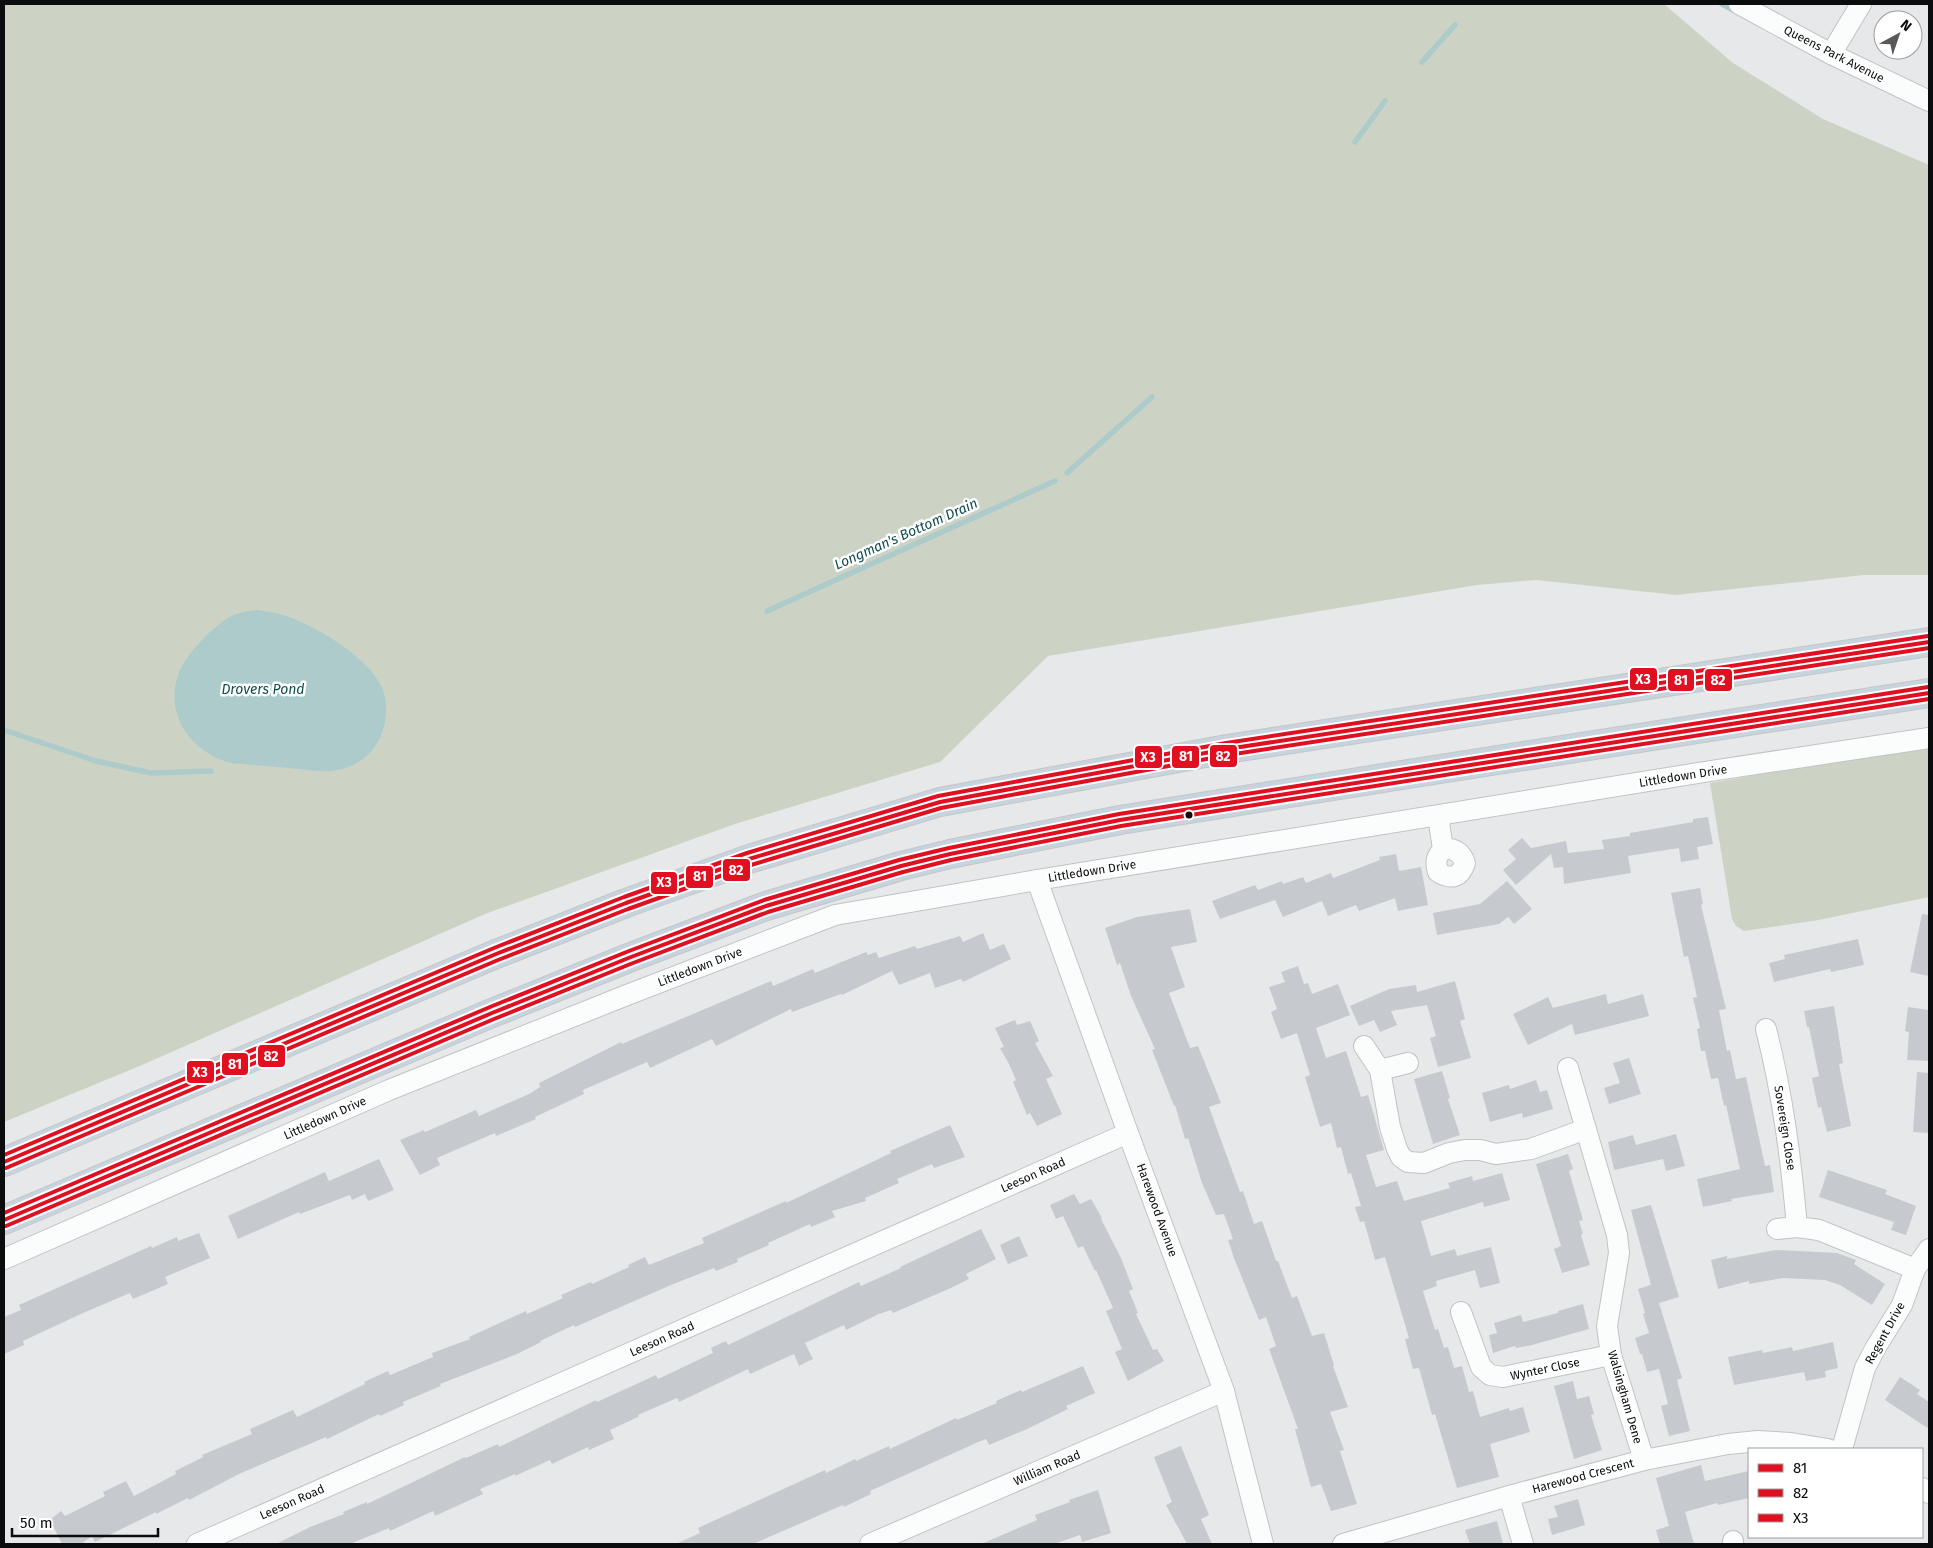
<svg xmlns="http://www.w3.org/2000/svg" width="1933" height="1548" font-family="'Fira Sans',sans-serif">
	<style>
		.green { fill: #ccd3c4 }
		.water { fill: #adcbcb }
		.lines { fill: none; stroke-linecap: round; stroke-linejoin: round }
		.stream { stroke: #adcbcb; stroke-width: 5.5 }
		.building { fill: #c6cacf }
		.minor-casing { stroke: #c2c3c4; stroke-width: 22 }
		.highway-casing { stroke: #c5c6c7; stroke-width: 30 }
		.minor { stroke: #fbfcfc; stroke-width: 20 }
		.highway { stroke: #c7d4de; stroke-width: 28 }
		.bus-1-casing { stroke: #fff; stroke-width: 8 }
		.bus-2-casing { stroke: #fff; stroke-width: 8 }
		.bus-3-casing { stroke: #fff; stroke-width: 8 }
		.bus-1 { stroke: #e01021; stroke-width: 4 }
		.bus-2 { stroke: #e01021; stroke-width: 4 }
		.bus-3 { stroke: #e01021; stroke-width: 4 }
		.bus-dot { fill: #0b0c0d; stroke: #fff; stroke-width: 2 }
		.labels { text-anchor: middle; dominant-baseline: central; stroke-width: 5; stroke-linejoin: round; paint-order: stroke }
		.street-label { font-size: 12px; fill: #0b0c0d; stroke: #fff }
		.water-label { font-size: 14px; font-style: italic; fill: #0f4d4e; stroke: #fff }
		.line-badge { stroke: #fff; stroke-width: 2 }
		.badge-label { font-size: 14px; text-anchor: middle; font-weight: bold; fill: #fff }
	</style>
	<rect width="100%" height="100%" fill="#e7e8e9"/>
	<g class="green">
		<path d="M4,4H1664L1733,63L1823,119L1929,165V575H1864L1676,595L1536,580L1477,585L1048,656L940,762L735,824L485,914L142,1065L4,1122Z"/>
		<path d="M1929,745V897L1819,920L1744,931L1736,926L1732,919L1710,783Z"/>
	</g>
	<path class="water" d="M257,610C264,611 272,612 280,614C311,623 362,653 379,682C388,698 388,716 382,733C376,752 357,767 337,770C326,773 311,770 299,769C277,767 254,765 231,763C191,752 163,715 179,672C186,655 211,628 228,618C237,613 247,611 257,610Z"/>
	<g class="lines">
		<g class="stream">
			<path d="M1722,4L1735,11"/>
			<path d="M1422,62L1455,25"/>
			<path d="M1355,142L1385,101"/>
			<path d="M1067,473L1152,397"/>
			<path d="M767,611L1055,481"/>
			<path d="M4,730L96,761L151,773L211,771"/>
		</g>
	</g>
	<g class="building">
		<path d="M1708,817L1713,844L1697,847L1699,859L1681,862L1679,848L1628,856L1631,873L1564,884L1563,867L1554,868L1551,854L1516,885L1503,870L1516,859L1508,850L1522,838L1531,848L1566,841L1568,853L1604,849L1602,840L1630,836V833L1693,822V819Z"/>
		<path d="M1396,854L1399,871L1421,867L1428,905L1398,911L1395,898L1359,911L1356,905L1328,916L1322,901L1283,917L1275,900L1220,919L1212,901L1255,885L1258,890L1282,881L1283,884L1303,877L1306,883L1331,873L1333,878L1380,860L1379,857Z"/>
		<path d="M1507,881L1532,909L1514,924L1508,917L1499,924L1437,935L1433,913L1480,904Z"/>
		<path d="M1700,888L1703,904L1701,905L1726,1009L1719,1010L1727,1051L1730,1050L1736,1079L1746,1077L1765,1166L1770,1165L1774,1192L1731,1199L1732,1201L1703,1207L1697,1179L1740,1169L1726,1105L1724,1106L1718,1078L1711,1079L1705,1051H1701L1697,1029L1700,1028L1693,998L1697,997L1688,956L1684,957L1671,893Z"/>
		<path d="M1190,909L1197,942L1171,947L1185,987L1169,993L1190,1048L1198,1046L1221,1103L1209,1107L1240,1192L1243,1191L1254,1224L1262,1221L1276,1261H1278L1292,1298L1297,1296L1312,1336L1324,1333L1334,1365L1333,1366L1348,1407L1330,1412L1344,1450L1340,1451L1357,1504L1331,1511L1321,1484L1311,1487L1295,1429H1298L1269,1349L1276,1346L1266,1317L1259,1320L1234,1258L1228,1240L1233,1239L1224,1214L1216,1215L1202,1183L1188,1138L1185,1139L1175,1105L1174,1106L1152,1050L1155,1049L1131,996L1120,963L1117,965L1105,928L1137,917Z"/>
		<path d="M1922,914L1929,915V976L1910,972Z"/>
		<path d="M983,933L990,950L1004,944L1011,959L963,982L961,979L935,988L930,973L899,985L892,971L842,995L841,994L792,1012L791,1009L716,1046L712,1039L650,1068L647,1062L583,1090L584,1094L535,1117L536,1119L496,1136L495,1133L437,1158L440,1165L420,1175L400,1140L424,1130L425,1132L476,1110L479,1116L531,1093L540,1087L539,1083L621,1042L622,1044L771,981L773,986L813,969L815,973L866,952L868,955L876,952L879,958L915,946L917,949L960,936L963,942Z"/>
		<path d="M1858,939L1864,965L1831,972L1830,969L1774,982L1769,963L1785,959L1784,955Z"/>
		<path d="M1298,966L1304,984L1308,983L1312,994L1338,984L1350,1015L1316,1028L1326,1058L1346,1051L1361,1097L1368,1095L1384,1150L1366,1155L1376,1187L1397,1181L1404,1201L1450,1188L1448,1183L1472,1176L1473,1181L1502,1173L1510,1200L1484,1207L1483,1202L1421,1221L1431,1256L1455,1249L1457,1256L1491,1247L1500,1283L1480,1288L1475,1270L1436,1281L1437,1286L1423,1291L1435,1330L1438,1329L1444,1348L1448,1347L1454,1368L1462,1366L1469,1392L1473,1391L1480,1417L1509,1408L1510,1411L1523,1407L1530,1432L1490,1444L1499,1477L1457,1488L1435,1414L1432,1415L1419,1368L1413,1369L1405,1339L1409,1338L1385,1257L1375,1260L1364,1221L1360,1222L1355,1207L1361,1206L1351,1173L1348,1174L1341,1147L1337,1148L1331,1123L1320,1127L1305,1077L1310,1075L1297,1033L1281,1039L1271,1012L1277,1009L1269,987L1285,982L1281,972Z"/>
		<path d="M1455,981L1465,1019L1460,1021L1471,1058L1438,1067L1430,1038L1436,1036L1427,1005L1391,1011L1397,1025L1380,1032L1374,1020L1359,1026L1350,1006L1389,989L1416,985L1417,992Z"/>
		<path d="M1606,994L1608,1004L1643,994L1649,1016L1575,1035L1572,1024L1528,1045L1513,1014L1548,997L1553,1008Z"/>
		<path d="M1834,1006L1843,1063L1839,1064L1851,1126L1827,1132L1821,1107L1818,1108L1812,1078L1819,1076L1809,1027H1807L1804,1011Z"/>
		<path d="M1908,1007L1929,1010V1061L1907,1060L1909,1032L1905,1031Z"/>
		<path d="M1015,1020L1017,1025L1030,1021L1039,1041L1035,1043L1053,1076L1046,1079L1062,1114L1037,1126L1030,1113L1027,1115L1013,1082L1016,1080L1009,1064L1000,1048L1004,1047L995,1028Z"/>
		<path d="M1629,1058L1641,1094L1609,1104L1604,1088L1620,1083L1613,1063Z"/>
		<path d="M1442,1071L1450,1098L1448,1099L1460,1135L1433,1144L1414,1079Z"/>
		<path d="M1917,1072L1929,1073V1133L1913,1132Z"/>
		<path d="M1536,1080L1540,1092L1547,1090L1553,1109L1523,1118L1522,1113L1490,1122L1482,1093L1509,1085L1510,1089Z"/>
		<path d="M950,1125L965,1157L934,1168L932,1164L897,1179L899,1183L865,1198L866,1201L832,1211L835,1217L811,1227L810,1224L768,1243L769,1245L737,1259L738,1262L716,1271L714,1268L671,1285L575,1327L574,1325L540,1341L541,1342L517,1354L440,1384L441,1386L403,1402L404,1405L380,1416L379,1414L327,1439L326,1437L239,1474L189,1500L188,1498L156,1514V1512L95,1542L92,1536L81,1544H62L50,1520L61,1511L65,1516L105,1496L103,1492L126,1481L134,1496L176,1474L175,1471L203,1457L202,1455L252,1434L250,1429L293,1410L297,1417L365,1384L364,1382L388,1371L390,1375L433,1357L432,1353L470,1339L469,1337L526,1311L527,1314L563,1298L561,1295L591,1282L592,1284L629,1267L628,1265L645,1257L649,1265L704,1243L702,1238L786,1201V1203L891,1153L890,1151Z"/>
		<path d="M1676,1134L1685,1166L1666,1171L1663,1159L1614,1170L1608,1142L1633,1135L1636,1145Z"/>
		<path d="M1568,1154L1573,1169L1569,1171L1583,1220L1579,1221L1583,1234L1581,1235L1590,1265L1562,1273L1554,1249L1561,1246L1536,1164Z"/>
		<path d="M379,1159L394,1190L368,1201L365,1194L352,1200L350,1195L300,1214L299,1212L238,1239L228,1216L325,1172L329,1181Z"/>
		<path d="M1828,1170L1887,1190L1885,1194L1916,1206L1906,1235L1891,1230L1894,1222L1819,1197Z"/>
		<path d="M1074,1194L1080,1204L1091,1199L1102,1218L1101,1219L1121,1258L1133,1289L1129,1291L1138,1313L1136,1314L1153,1350L1157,1349L1164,1361L1128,1381L1115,1352L1122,1349L1106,1311L1113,1308L1096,1270L1095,1271L1083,1246L1078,1248L1063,1216L1056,1219L1050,1205Z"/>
		<path d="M1651,1205L1679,1297L1659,1303L1682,1378L1677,1380L1690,1431L1669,1436L1661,1406L1668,1404L1659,1369L1647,1372L1642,1354H1640L1635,1338L1649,1333L1643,1314L1645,1313L1638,1289L1651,1285L1631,1210Z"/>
		<path d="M981,1229L996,1259L966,1274L969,1279L953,1287L893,1313L891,1310L879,1314L846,1330L844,1325L805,1343L813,1359L799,1366L794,1354L750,1374L748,1369L679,1402L677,1398L638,1415V1417L610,1430L614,1439L589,1450L588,1447L552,1464L550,1460L515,1476V1474L480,1489L483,1494L435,1516L433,1511L390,1531L389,1528L350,1544H276L310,1527L344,1514L343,1512L367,1502V1504L465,1457L466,1458L498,1444L499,1447L596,1400L597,1402L656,1375L658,1379L713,1353L711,1348L726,1341L728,1345L859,1282L861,1286L901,1268L900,1267Z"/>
		<path d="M199,1233L210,1258L165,1277L168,1284L133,1299L130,1293L83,1313L23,1341L24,1345L4,1354V1317L21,1310L19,1305L151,1246L152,1248L177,1237L178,1241Z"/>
		<path d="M1019,1236L1028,1256L1008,1264L1000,1245Z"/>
		<path d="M1776,1250L1837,1253L1856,1260L1854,1264L1885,1284L1872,1305L1840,1285L1825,1280L1783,1278L1749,1284V1281L1718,1289L1711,1260L1727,1256V1259Z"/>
		<path d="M1583,1304L1589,1329L1532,1345L1516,1348L1515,1346L1493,1353L1489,1335L1497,1333L1494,1323L1521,1315L1523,1322L1558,1313V1311Z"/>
		<path d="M1833,1342L1838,1368L1825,1371L1826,1377L1806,1381L1804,1372L1734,1385L1728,1357L1762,1350L1763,1353L1792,1347L1793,1351Z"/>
		<path d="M1083,1366L1095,1393L1066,1406L1068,1409L1027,1429L989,1445L986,1439L976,1443L870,1491L871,1494L844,1507L843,1505L753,1544H676L700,1533L698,1528L825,1470L826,1473L855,1459L856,1461L889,1446L890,1449L956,1418L957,1420L997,1403L996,1401L1021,1390L1022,1392Z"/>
		<path d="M1900,1377L1920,1390L1917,1394L1929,1402V1429L1885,1400Z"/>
		<path d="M1573,1381L1577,1399L1589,1396L1594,1414L1591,1415L1602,1450L1574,1459L1554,1386Z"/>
		<path d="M1181,1446L1209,1515L1201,1519L1212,1544H1187L1166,1505L1172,1502L1154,1457Z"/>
		<path d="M1701,1465L1705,1481L1749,1471V1498L1718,1505L1717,1503L1685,1512L1694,1544H1660L1656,1530L1669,1526L1656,1478Z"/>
		<path d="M1098,1490L1111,1533L1082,1542L1080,1535L1054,1544H981L1037,1520L1035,1515L1070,1502L1069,1500Z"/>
		<path d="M1578,1499L1585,1525L1552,1535L1548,1519L1558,1517L1554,1506Z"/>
		<path d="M1497,1521L1503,1544H1470L1465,1530Z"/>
	</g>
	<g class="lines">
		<g class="minor-casing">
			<g id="minor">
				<path d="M1739,4L1831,54L1929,101"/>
				<path d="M1831,54L1861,4"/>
				<path d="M1438,816L1443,849C1454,848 1461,852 1465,863C1460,878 1451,880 1438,872C1435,862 1436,857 1443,849"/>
				<path d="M1037,880L1128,1133L1224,1391L1263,1544"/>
				<path d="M1766,1029C1783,1096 1791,1159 1797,1227L1819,1230L1915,1269"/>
				<path d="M1364,1046L1380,1070L1390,1127L1397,1149L1401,1157L1408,1162L1424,1163L1449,1153L1465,1150H1480L1496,1154L1531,1149L1586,1129"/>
				<path d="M1568,1068L1617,1235L1619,1253L1607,1326L1611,1355L1644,1460"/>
				<path d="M1380,1070L1408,1063"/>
				<path d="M1777,1229L1797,1227"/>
				<path d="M4,1259L389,1090L627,995L835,915L1037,880L1717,770L1929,738"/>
				<path d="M1461,1312L1481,1367L1490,1375L1503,1377L1611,1355"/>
				<path d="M1842,1449L1865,1368L1876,1347L1902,1305L1915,1269L1929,1249"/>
				<path d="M1922,1488L1929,1493"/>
				<path d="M1509,1496L1523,1544"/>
				<path d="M1733,1541V1544"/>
				<path d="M197,1544L1128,1133"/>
				<path d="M870,1544L1224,1391"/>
				<path d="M1343,1544L1509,1496L1644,1460L1728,1444L1758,1441L1791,1443L1828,1449"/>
			</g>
		</g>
		<g class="highway-casing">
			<g id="highway">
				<path d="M4,1162L496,954L626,903L749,859L940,802L1227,749L1929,642"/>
				<path d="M4,1220L492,1013L631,957L766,906L901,866L950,854L1120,820L1421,772L1929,693"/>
			</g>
		</g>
		<use href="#minor" class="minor"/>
		<use href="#highway" class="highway"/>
		<g class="bus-1-casing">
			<g id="bus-1">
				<path d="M4,1162L496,954L626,903L749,859L940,802L1227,749L1929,642"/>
				<path d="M4,1220L492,1013L631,957L766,906L901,866L950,854L1120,820L1929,693"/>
			</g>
		</g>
		<g class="bus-2-casing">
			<g id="bus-2">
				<path d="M6,1168L498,960L628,909L751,865L941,808L1228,755L1929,648"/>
				<path d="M6,1226L494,1019L633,963L768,912L903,872L951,860L1121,826L1929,699"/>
			</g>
		</g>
		<g class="bus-3-casing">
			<g id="bus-3">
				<path d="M4,1155L494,948L624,897L747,853L938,796L1226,743L1928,636"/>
				<path d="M4,1213L490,1007L629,951L764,900L899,860L949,848L1119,814L1928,687"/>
			</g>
		</g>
		<use href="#bus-1" class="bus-1"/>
		<use href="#bus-2" class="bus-2"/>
		<use href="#bus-3" class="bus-3"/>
	</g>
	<circle class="bus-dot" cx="1189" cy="815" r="4.5"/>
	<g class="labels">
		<g class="street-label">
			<text transform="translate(1834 54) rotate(27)">Queens Park Avenue</text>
			<text transform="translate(1683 776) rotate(-9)">Littledown Drive</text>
			<text transform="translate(1092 871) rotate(-9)">Littledown Drive</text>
			<text transform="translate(700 967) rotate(-21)">Littledown Drive</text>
			<text transform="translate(325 1118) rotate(-24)">Littledown Drive</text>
			<text transform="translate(1785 1128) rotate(81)">Sovereign Close</text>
			<text transform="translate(1033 1175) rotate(-24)">Leeson Road</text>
			<text transform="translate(1157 1210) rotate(70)">Harewood Avenue</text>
			<text transform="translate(1885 1333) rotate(-61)">Regent Drive</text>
			<text transform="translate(662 1339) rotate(-24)">Leeson Road</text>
			<text transform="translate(1545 1369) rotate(-12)">Wynter Close</text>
			<text transform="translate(1625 1397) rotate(74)">Walsingham Dene</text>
			<text transform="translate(1047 1468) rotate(-23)">William Road</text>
			<text transform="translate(1583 1476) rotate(-15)">Harewood Crescent</text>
			<text transform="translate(292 1502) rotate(-24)">Leeson Road</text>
		</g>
		<g class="water-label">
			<text transform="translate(906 534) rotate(-24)">Longman's Bottom Drain</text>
			<text x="263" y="689">Drovers Pond</text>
		</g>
	</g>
	<g class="line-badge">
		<rect x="1629" y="667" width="29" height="24" rx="5" fill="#e01021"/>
		<rect x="1667" y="668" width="28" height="24" rx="5" fill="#e01021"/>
		<rect x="1704" y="668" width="29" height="24" rx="5" fill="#e01021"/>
		<rect x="1209" y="744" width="29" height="24" rx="5" fill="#e01021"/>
		<rect x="1171" y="745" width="29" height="24" rx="5" fill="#e01021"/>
		<rect x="1134" y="745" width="29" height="24" rx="5" fill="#e01021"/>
		<rect x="722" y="858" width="29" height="24" rx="5" fill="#e01021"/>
		<rect x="685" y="865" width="29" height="24" rx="5" fill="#e01021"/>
		<rect x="650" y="871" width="28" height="24" rx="5" fill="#e01021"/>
		<rect x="257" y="1044" width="29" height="24" rx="5" fill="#e01021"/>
		<rect x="221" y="1052" width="28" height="24" rx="5" fill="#e01021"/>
		<rect x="186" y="1060" width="29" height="24" rx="5" fill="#e01021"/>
	</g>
	<g class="badge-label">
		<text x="1643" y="684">X3</text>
		<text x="1681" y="685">81</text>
		<text x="1718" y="685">82</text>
		<text x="1223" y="761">82</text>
		<text x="1186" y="761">81</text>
		<text x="1148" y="762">X3</text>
		<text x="736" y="875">82</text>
		<text x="700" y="881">81</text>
		<text x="664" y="887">X3</text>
		<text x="271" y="1061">82</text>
		<text x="235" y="1069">81</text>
		<text x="200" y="1077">X3</text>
	</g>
	<rect width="1933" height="1548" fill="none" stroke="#0b0c0d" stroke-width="10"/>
	<rect x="1748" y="1448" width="175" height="90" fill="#ffffff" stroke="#9d9e9e"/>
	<rect x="1758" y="1464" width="25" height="8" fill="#e01021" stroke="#9d9e9e"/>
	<text x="1793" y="1473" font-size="15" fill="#0b0c0d">81</text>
	<rect x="1758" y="1489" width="25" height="8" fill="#e01021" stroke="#9d9e9e"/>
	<text x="1793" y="1498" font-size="15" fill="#0b0c0d">82</text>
	<rect x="1758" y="1514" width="25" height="8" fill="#e01021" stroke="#9d9e9e"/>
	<text x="1793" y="1523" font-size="15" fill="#0b0c0d">X3</text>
	<g transform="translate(1898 35) rotate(40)"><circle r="24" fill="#ffffff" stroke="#9d9e9e"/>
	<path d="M0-4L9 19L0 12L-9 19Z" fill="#58595a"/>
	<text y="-8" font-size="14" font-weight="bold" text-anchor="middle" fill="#0b0c0d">N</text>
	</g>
	<path d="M12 1528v8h146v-8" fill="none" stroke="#0b0c0d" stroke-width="2.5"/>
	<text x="20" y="1528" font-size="15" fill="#0b0c0d" stroke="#ffffff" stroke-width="4" paint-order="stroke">50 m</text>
</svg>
